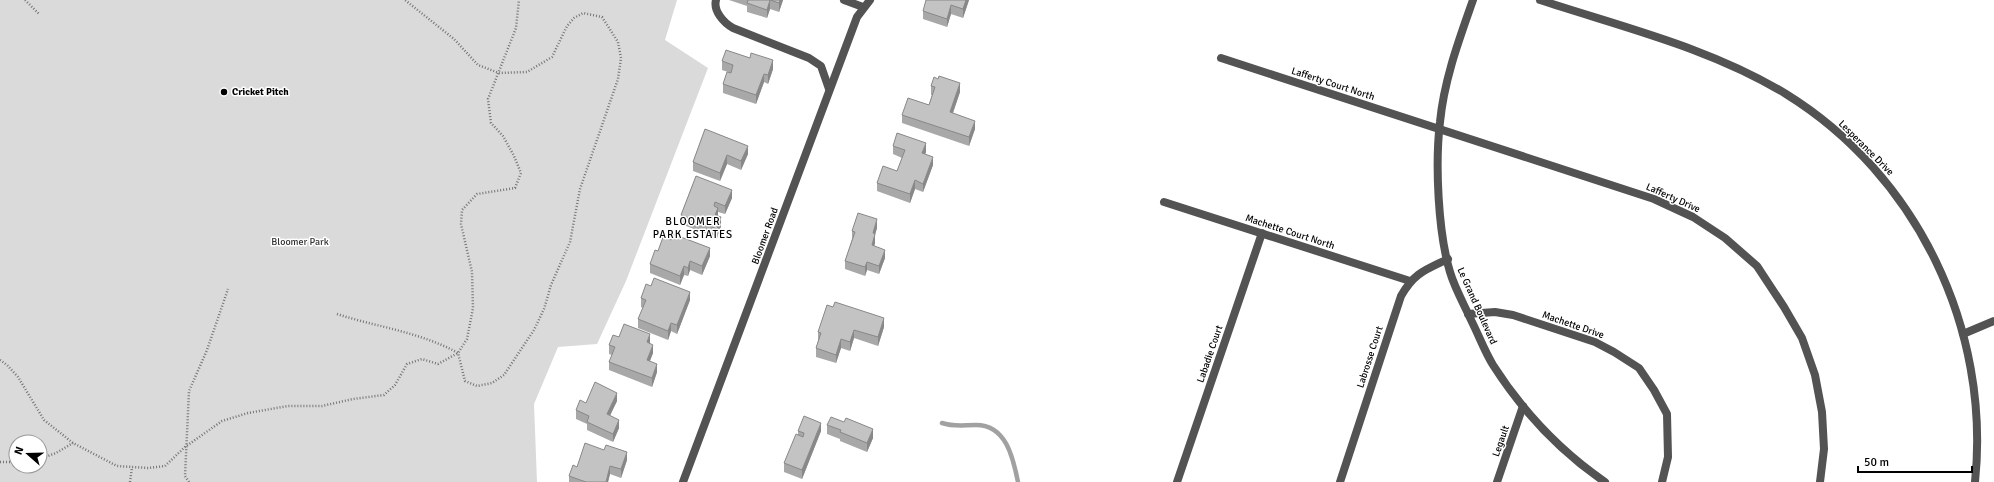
<svg xmlns="http://www.w3.org/2000/svg" width="1994" height="482" font-family="Signika,sans-serif">
	<style>
		.green { fill: #dadada; fill-rule: evenodd }
		.lines { fill: none; stroke-linecap: round; stroke-linejoin: round }
		.stream { stroke: #a1a1a1; stroke-width: 4.5 }
		.path { stroke: #757575; stroke-width: 2.5; stroke-dasharray: 1 2; stroke-linecap: butt }
		.lane { stroke: #535353; stroke-width: 8 }
		.street { stroke: #535353; stroke-width: 8 }
		.wall { fill: #a8a8a8 }
		.shaded-wall { fill: #888 }
		.building { fill: #c3c3c3; stroke: #888 }
		.poi-dot { fill: #000; stroke: #fff; stroke-width: 1.5 }
		.labels { text-anchor: middle; dominant-baseline: central; stroke-width: 3; stroke-linejoin: round; paint-order: stroke }
		.street-label { font-size: 10px; fill: #000; stroke: #fff }
		.poi-label { font-size: 10px; font-weight: bold; fill: #000; stroke: #fff; text-anchor: start }
		.park-label { font-size: 10px; fill: #313131; stroke: #fff }
		.neighbourhood-label { font-size: 11px; letter-spacing: 1px; fill: #000; stroke: #fff }
	</style>
	<rect width="100%" height="100%" fill="#fff"/>
	<path class="green" d="M0,0H677L665,40L708,68L626,281L597,344L558,347L534,404L537,482H0ZM16,442H40V466H16Z"/>
	<g class="lines">
		<path class="stream" d="M942,423C954,427 964,425 976,425C1006,425 1013,457 1018,482"/>
		<g class="path">
			<path d="M25,0L39,14"/>
			<path d="M337,314C377,327 420,332 458,353L465,381L477,386L492,383L504,375L534,330L544,309L551,285L570,242L580,189L618,79L621,58L618,42L602,17L583,13L574,18L567,26L552,57L527,72L499,73L478,65L454,39L405,0"/>
			<path d="M0,360L7,365L18,377L44,420L73,443L117,466L149,468L165,466L185,447L222,421L248,413L288,406H322L353,399L384,395L395,385L407,364L422,359L438,364L458,353L467,339L473,308L472,272L461,224L462,210L477,194L515,188L521,173L514,156L503,136L491,123L488,99L516,28L519,0"/>
			<path d="M40,459L56,453L73,443"/>
			<path d="M0,462H16"/>
			<path d="M130,482L132,467"/>
			<path d="M189,482L185,476L189,391L207,350L228,289"/>
		</g>
		<g class="lane">
			<path d="M716,0C713,11 724,23 733,28L809,58L821,66L829,89"/>
			<path d="M844,0L863,7"/>
		</g>
		<g class="street">
			<path d="M1473,0C1459,40 1444,80 1440,122C1435,164 1438,232 1450,272C1455,289 1465,306 1472,322C1479,336 1485,352 1493,365C1523,412 1560,451 1605,482"/>
			<path d="M1540,0C1622,27 1711,48 1786,94C1917,175 1991,329 1975,482"/>
			<path d="M1221,58L1654,199L1693,217L1725,238L1757,266L1784,307L1802,338L1815,375L1822,412L1824,449L1820,482"/>
			<path d="M1164,202L1410,281"/>
			<path d="M1468,314L1495,312L1513,315L1595,342L1614,352L1639,368L1654,390L1667,414L1668,457L1662,482"/>
			<path d="M1963,334L1994,321"/>
			<path d="M683,482L857,17L870,0"/>
			<path d="M1177,482L1262,233"/>
			<path d="M1340,482L1401,296C1414,273 1425,270 1448,259"/>
			<path d="M1497,482L1523,406"/>
		</g>
	</g>
	<g class="wall">
		<path d="M729,0H783L779,12L770,9L767,18L747,12V6Z"/>
		<path d="M969,0L963,18L951,14L947,27L923,19V11Z"/>
		<path d="M722,61L773,69L768,84L764,82L756,104L723,93V84L731,73L722,70Z"/>
		<path d="M931,86L960,92L953,113L975,129L969,146L902,123V115L929,105L932,95H931Z"/>
		<path d="M705,129L748,154L741,170L727,164L720,181L693,171V162Z"/>
		<path d="M893,146L926,152L925,154L933,165L923,192L915,189L910,203L877,191V183L897,171L902,158L893,154Z"/>
		<path d="M696,176L732,198L725,214L718,212V216L721,226L717,238L681,224V215Z"/>
		<path d="M877,228L875,234V243L874,246L885,258L879,274L867,270L865,276L845,269V261L852,239V231Z"/>
		<path d="M658,251L710,256L702,275L690,270L688,276L684,275L680,285L650,273V264Z"/>
		<path d="M641,298L690,300L677,334L671,331L668,340L638,328V319L643,308L641,307Z"/>
		<path d="M884,327L878,346L854,338L850,351L841,348L836,363L816,357V348L818,341V332Z"/>
		<path d="M650,343L653,353L650,361L657,372L652,387L609,370V362L612,355L609,354V345Z"/>
		<path d="M617,401L610,415L619,428L613,442L587,430V424L576,419V410L586,403Z"/>
		<path d="M827,425L873,438L867,452L840,441V439L827,434Z"/>
		<path d="M798,431H821L802,479L784,472V463L798,435Z"/>
		<path d="M627,460L621,478L610,474L608,482H569V476L577,467Z"/>
	</g>
	<g class="shaded-wall">
		<path d="M770,0V9L767,18V10Z"/>
		<path d="M780,0H783L779,12V3Z"/>
		<path d="M966,0H969L963,18V9Z"/>
		<path d="M951,5V14L947,27V19Z"/>
		<path d="M773,60V69L768,84V75Z"/>
		<path d="M764,74V82L756,104V95Z"/>
		<path d="M960,83V92L950,121V112Z"/>
		<path d="M975,121V129L969,146V137Z"/>
		<path d="M926,143V152L922,161V153Z"/>
		<path d="M748,146V154L741,170V161Z"/>
		<path d="M727,155V164L720,181V173Z"/>
		<path d="M933,157V165L923,192V184Z"/>
		<path d="M915,180V189L910,203V194Z"/>
		<path d="M732,190V198L725,214V206Z"/>
		<path d="M718,208V216L715,215Z"/>
		<path d="M721,217V226L717,238V229Z"/>
		<path d="M877,219V228L873,242V233Z"/>
		<path d="M875,234V243L872,254V245Z"/>
		<path d="M710,248V256L702,275V266Z"/>
		<path d="M885,250V258L879,274V266Z"/>
		<path d="M690,261V270L688,276V268Z"/>
		<path d="M867,262V270L865,276V267Z"/>
		<path d="M684,266V275L680,285V276Z"/>
		<path d="M690,292V300L677,334V325Z"/>
		<path d="M884,318V327L878,346V337Z"/>
		<path d="M671,323V331L668,340V331Z"/>
		<path d="M854,330V338L850,351V342Z"/>
		<path d="M650,334V343L647,351V342Z"/>
		<path d="M841,339V348L836,363V355Z"/>
		<path d="M653,345V353L647,368V360Z"/>
		<path d="M657,364V372L652,387V378Z"/>
		<path d="M617,393V401L607,422V414Z"/>
		<path d="M619,420V428L613,442V434Z"/>
		<path d="M821,423V431L802,479V470Z"/>
		<path d="M873,429V438L867,452V443Z"/>
		<path d="M627,452V460L621,478V469Z"/>
		<path d="M610,466V474L608,482H606Z"/>
	</g>
	<g class="building">
		<path d="M748,0H770L767,10L747,3Z"/>
		<path d="M770,0H780L779,3Z"/>
		<path d="M926,0H966L963,9L951,5L947,19L923,11Z"/>
		<path d="M726,50L750,58L751,53L773,60L768,75L764,74L756,95L723,84L727,72L731,73L733,65L722,61Z"/>
		<path d="M939,76L960,83L950,112L975,121L969,137L902,115L908,98L929,105L935,87L931,86L934,77L938,79Z"/>
		<path d="M705,129L748,146L741,161L727,155L720,173L693,162Z"/>
		<path d="M897,133L926,143L922,153L933,157L923,184L915,180L910,194L877,183L883,166L897,171L905,150L893,146Z"/>
		<path d="M696,176L732,190L725,206L715,202L714,206L718,208L715,215L721,217L717,229L681,215Z"/>
		<path d="M858,213L877,219L873,233L875,234L872,245L885,250L879,266L867,262L865,267L845,261L855,232L852,231Z"/>
		<path d="M673,234L710,248L702,266L690,261L688,268L684,266L680,276L650,264L655,250L658,251L663,237L671,240Z"/>
		<path d="M654,278L690,292L677,325L671,323L668,331L638,319L646,300L641,298L646,284L651,286Z"/>
		<path d="M835,302L884,318L878,337L854,330L850,342L841,339L836,355L816,348L821,333L818,332L827,305L833,307Z"/>
		<path d="M624,324L650,334L647,342L653,345L647,360L657,364L652,378L609,362L615,347L609,345L613,335L619,337Z"/>
		<path d="M595,382L617,393L607,414L619,420L613,434L587,422L589,416L576,410L580,400L586,403Z"/>
		<path d="M804,416L821,423L802,470L784,463L796,434L803,437L804,433L798,431Z"/>
		<path d="M831,417L844,422L846,418L873,429L867,443L840,432L841,430L827,425Z"/>
		<path d="M585,443L604,450L606,445L627,452L621,469L610,466L606,482H586L569,476L573,465L577,467Z"/>
	</g>
	<circle class="poi-dot" cx="224" cy="92" r="4"/>
	<g class="labels">
		<g class="street-label">
			<text transform="translate(1333 84) rotate(18)">Lafferty Court North</text>
			<text transform="translate(1866 148) rotate(45)">Lesperance Drive</text>
			<text transform="translate(1673 198) rotate(24)">Lafferty Drive</text>
			<text transform="translate(1290 232) rotate(18)">Machette Court North</text>
			<text transform="translate(765 236) rotate(-70)">Bloomer Road</text>
			<text transform="translate(1477 306) rotate(66)">Le Grand Boulevard</text>
			<text transform="translate(1573 325) rotate(19)">Machette Drive</text>
			<text transform="translate(1210 354) rotate(-71)">Labadie Court</text>
			<text transform="translate(1370 357) rotate(-72)">Labrosse Court</text>
			<text transform="translate(1501 441) rotate(-71)">Legault</text>
		</g>
		<g class="poi-label">
			<text x="232" y="92">Cricket Pitch</text>
		</g>
		<g class="park-label">
			<text x="300" y="242">Bloomer Park</text>
		</g>
		<g class="neighbourhood-label">
			<text x="693" y="221">BLOOMER<tspan x="693" dy="13">PARK ESTATES</tspan></text>
		</g>
	</g>
	<g transform="translate(28 454) rotate(290)"><circle r="19" fill="#ffffff" stroke="#999999"/>
	<path d="M0-3L7 15L0 10L-7 15Z" fill="#000000"/>
	<text y="-6" font-size="11" font-weight="bold" text-anchor="middle" fill="#000000">N</text>
	</g>
	<path d="M1858 466v6h114v-6" fill="none" stroke="#000000" stroke-width="2"/>
	<text x="1864" y="466" font-size="12" fill="#000000" stroke="#ffffff" stroke-width="3" paint-order="stroke">50 m</text>
</svg>
